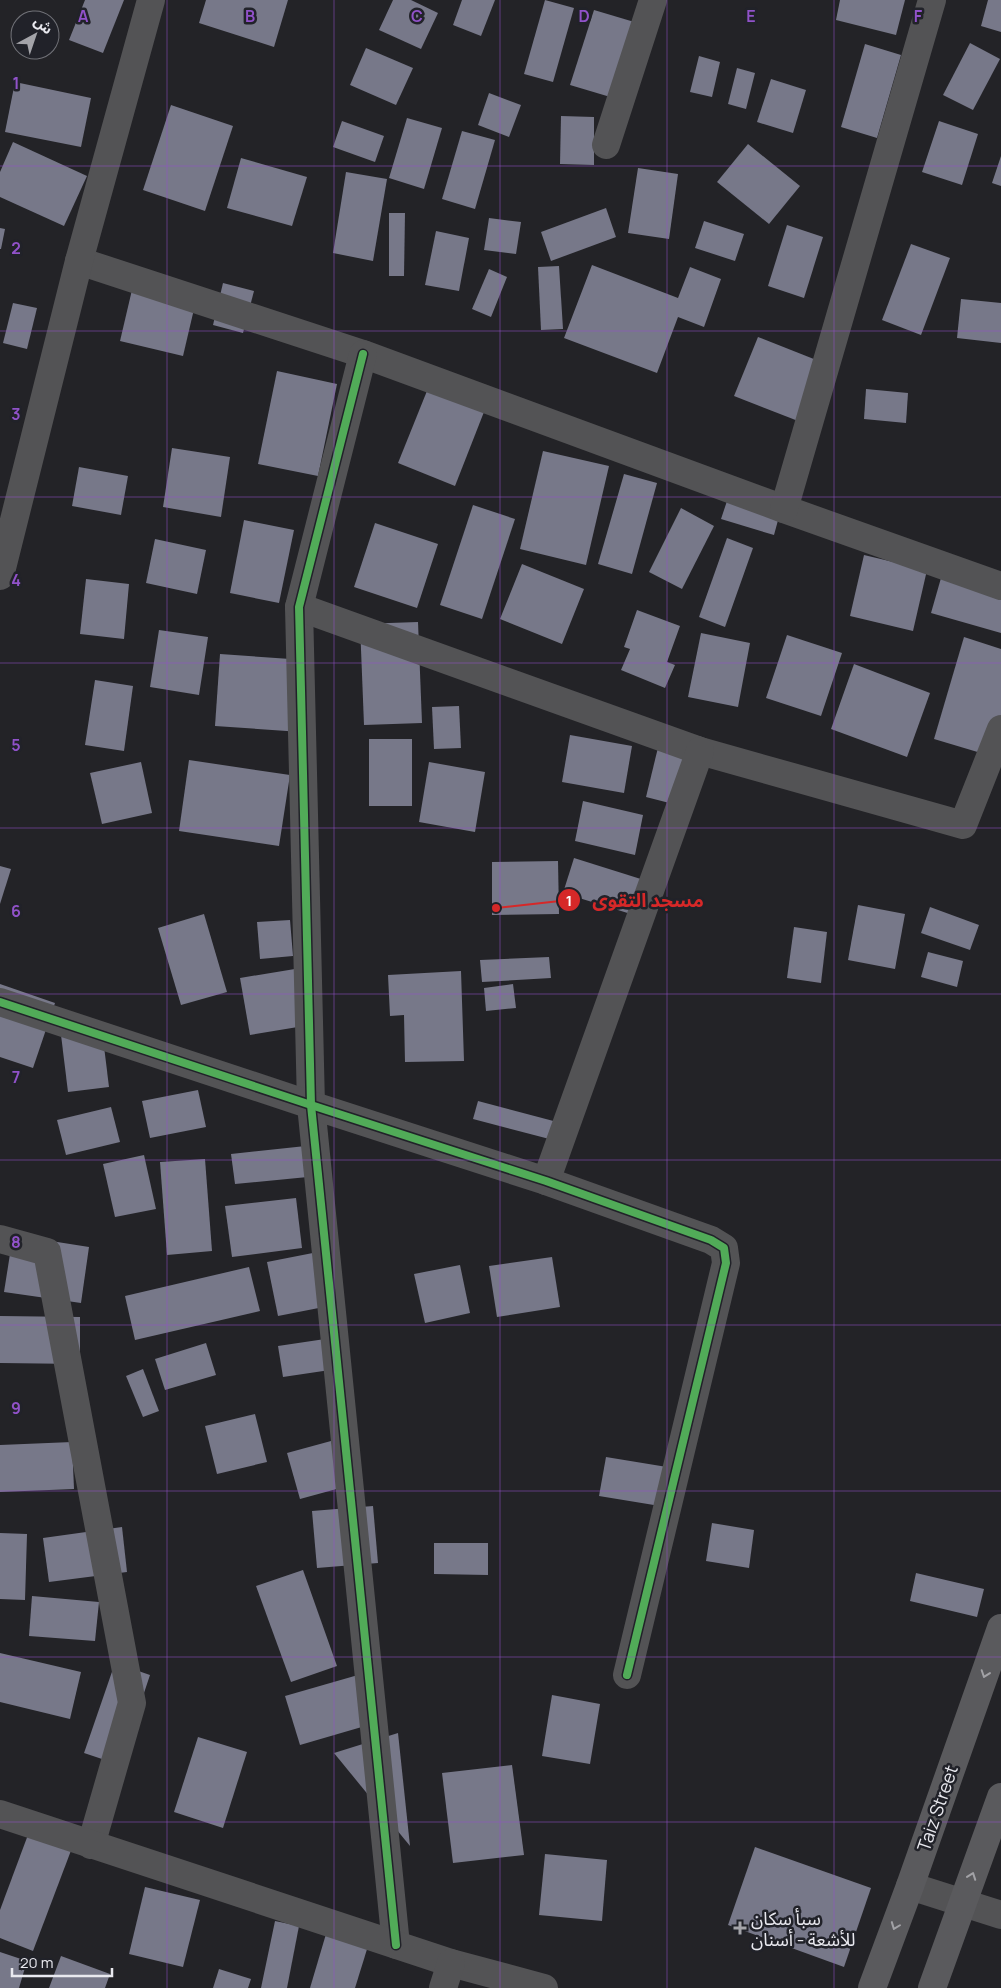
<svg xmlns="http://www.w3.org/2000/svg" width="1001" height="1988" font-family="Manrope,'Noto Sans Arabic',sans-serif">
	<style>
		.building { fill: #777889 }
		.lines { fill: none; stroke-linecap: round; stroke-linejoin: round }
		.street { stroke: #535355; stroke-width: 28 }
		.highway { stroke: #5a5a5d; stroke-width: 28 }
		.cycleway-casing { stroke: #212229; stroke-width: 11 }
		.cycleway { stroke: #51ab58; stroke-width: 8 }
		.oneway { stroke: #a2a2a6 }
		.grid { fill: none; stroke: #9152c9; stroke-width: 1; stroke-opacity: 0.55 }
		.poi-dot { fill: #a4a4a9; stroke: #212229; stroke-width: 2 }
		.labels { text-anchor: middle; dominant-baseline: central; stroke-width: 5; stroke-linejoin: round; paint-order: stroke }
		.street-label { font-size: 18px; fill: #e9e9ef; stroke: #212229 }
		.poi-label { font-size: 18px; fill: #e9e9ef; stroke: #212229; text-anchor: start }
		.grid-label { font-size: 16px; text-anchor: middle; font-weight: bold; fill: #9152c9; stroke: #212229; stroke-width: 5; stroke-linejoin: round; paint-order: stroke }
		.leader { fill: none; stroke: #d62828; stroke-width: 2 }
		.callout-dot { fill: #d62828; stroke: #212229; stroke-width: 2 }
		.mark-label { font-size: 15px; text-anchor: middle; font-weight: bold; fill: #fff }
		.callout-label { font-size: 19px; text-anchor: middle; font-weight: bold; fill: #d62828; stroke: #212229; stroke-width: 5; stroke-linejoin: round; paint-order: stroke }
	</style>
	<rect width="100%" height="100%" fill="#232327"/>
	<g class="building">
		<path d="M85,0H124L103,53L69,40Z"/>
		<path d="M206,0H288L274,47L199,23Z"/>
		<path d="M393,0H411L438,13L421,49L379,30Z"/>
		<path d="M462,0H495L481,36L453,25Z"/>
		<path d="M545,0L574,8L553,82L524,74Z"/>
		<path d="M840,0H905L896,35L836,20Z"/>
		<path d="M988,0H1001V32L981,26Z"/>
		<path d="M594,10L641,24L617,99L570,85Z"/>
		<path d="M970,43L1000,59L973,110L943,95Z"/>
		<path d="M865,44L901,55L877,138L841,127Z"/>
		<path d="M366,48L413,68L396,105L350,85Z"/>
		<path d="M699,56L720,62L712,97L690,92Z"/>
		<path d="M737,68L755,73L746,109L728,104Z"/>
		<path d="M771,79L806,90L793,133L757,122Z"/>
		<path d="M15,82L91,98L81,147L5,132Z"/>
		<path d="M489,93L521,105L509,137L478,125Z"/>
		<path d="M171,105L233,126L205,211L143,190Z"/>
		<path d="M561,116L594,117V165L560,164Z"/>
		<path d="M407,118L442,128L424,189L389,178Z"/>
		<path d="M342,121L384,136L375,162L333,147Z"/>
		<path d="M939,121L978,134L962,185L922,172Z"/>
		<path d="M462,131L495,140L475,209L442,199Z"/>
		<path d="M13,142L87,176L64,226L0,197V172Z"/>
		<path d="M748,144L800,186L769,224L717,182Z"/>
		<path d="M1001,156V186L992,183Z"/>
		<path d="M241,158L307,177L292,226L227,208Z"/>
		<path d="M638,168L678,174L669,239L628,233Z"/>
		<path d="M346,172L387,179L373,261L333,253Z"/>
		<path d="M606,208L616,237L551,261L541,232Z"/>
		<path d="M389,213H405L404,276H389Z"/>
		<path d="M489,218L521,222L516,254L484,250Z"/>
		<path d="M704,221L744,234L735,261L695,248Z"/>
		<path d="M787,225L823,237L804,298L768,286Z"/>
		<path d="M0,228L5,229L1,249H0Z"/>
		<path d="M436,231L469,238L459,291L425,285Z"/>
		<path d="M911,244L950,258L921,335L882,320Z"/>
		<path d="M592,265L678,298L690,267L721,279L704,327L678,317L657,373L564,338Z"/>
		<path d="M559,266L563,329L541,330L538,267Z"/>
		<path d="M489,269L507,277L491,317L472,309Z"/>
		<path d="M135,277L198,292L183,356L120,341Z"/>
		<path d="M223,283L254,291L243,333L213,325Z"/>
		<path d="M961,299L1001,303V343L957,338Z"/>
		<path d="M13,303L37,308L27,349L3,343Z"/>
		<path d="M758,337L834,367L811,426L734,396Z"/>
		<path d="M277,371L337,384L318,476L258,464Z"/>
		<path d="M435,371L491,394L455,486L398,463Z"/>
		<path d="M866,389L908,393L906,423L864,419Z"/>
		<path d="M172,448L230,457L221,517L163,507Z"/>
		<path d="M543,451L609,466L586,565L520,549Z"/>
		<path d="M79,467L128,476L121,515L72,506Z"/>
		<path d="M624,474L657,483L632,574L598,564Z"/>
		<path d="M728,498L780,513L774,535L721,519Z"/>
		<path d="M473,505L515,519L482,619L440,605Z"/>
		<path d="M681,508L714,526L682,589L649,572Z"/>
		<path d="M244,520L294,530L279,603L230,593Z"/>
		<path d="M375,523L438,544L417,608L354,587Z"/>
		<path d="M727,538L753,548L725,627L699,617Z"/>
		<path d="M155,539L206,550L197,594L146,583Z"/>
		<path d="M864,555L927,570L913,631L850,616Z"/>
		<path d="M522,564L584,589L562,644L500,619Z"/>
		<path d="M941,578L1001,594V633L931,613Z"/>
		<path d="M86,579L129,584L124,639L80,634Z"/>
		<path d="M637,610L680,626L667,662L675,665L665,688L621,670L630,649L624,647Z"/>
		<path d="M418,622L422,723L364,725L360,624Z"/>
		<path d="M159,630L208,637L199,695L150,687Z"/>
		<path d="M701,633L750,643L738,707L688,697Z"/>
		<path d="M787,635L842,653L821,716L766,698Z"/>
		<path d="M964,637L1001,649V759L934,739Z"/>
		<path d="M220,654L305,660L301,732L215,726Z"/>
		<path d="M854,664L930,693L907,757L831,729Z"/>
		<path d="M95,680L133,686L124,751L85,745Z"/>
		<path d="M459,706L461,748L434,749L432,707Z"/>
		<path d="M663,727L702,737L685,807L646,797Z"/>
		<path d="M570,735L632,746L624,793L562,782Z"/>
		<rect x="369" y="739" width="43" height="67"/>
		<path d="M189,760L290,775L279,846L179,831Z"/>
		<path d="M141,762L152,813L102,824L90,773Z"/>
		<path d="M429,762L485,772L475,832L419,822Z"/>
		<path d="M583,801L643,815L635,855L575,841Z"/>
		<path d="M574,858L644,880L634,915L563,893Z"/>
		<path d="M558,861L559,914L492,915V862Z"/>
		<path d="M0,866L11,869L0,904Z"/>
		<path d="M858,905L905,914L895,969L848,960Z"/>
		<path d="M930,907L979,925L970,950L921,933Z"/>
		<path d="M204,914L227,992L181,1005L158,928Z"/>
		<path d="M290,920L293,956L260,959L257,922Z"/>
		<path d="M794,927L827,932L821,983L787,978Z"/>
		<path d="M928,952L963,961L957,987L921,977Z"/>
		<path d="M549,957L551,978L482,982L480,960Z"/>
		<path d="M313,966L322,1023L250,1035L240,978Z"/>
		<path d="M461,971L464,1061L405,1062L404,1015L390,1016L388,975Z"/>
		<path d="M0,984L55,1003L33,1068L0,1057Z"/>
		<path d="M513,984L516,1008L486,1011L484,988Z"/>
		<path d="M102,1030L109,1087L68,1092L61,1035Z"/>
		<path d="M198,1090L206,1127L150,1138L142,1101Z"/>
		<path d="M478,1101L561,1123L557,1141L473,1119Z"/>
		<path d="M111,1107L120,1142L66,1155L57,1120Z"/>
		<path d="M315,1145L318,1176L235,1184L231,1154Z"/>
		<path d="M144,1155L156,1209L115,1217L103,1164Z"/>
		<path d="M205,1159L212,1251L167,1255L160,1162Z"/>
		<path d="M296,1198L302,1248L232,1257L225,1206Z"/>
		<path d="M13,1235L89,1247L81,1303L4,1292Z"/>
		<path d="M323,1251L334,1305L278,1316L267,1262Z"/>
		<path d="M552,1257L560,1307L497,1317L489,1266Z"/>
		<path d="M460,1265L470,1313L425,1323L414,1274Z"/>
		<path d="M249,1267L260,1311L135,1340L125,1296Z"/>
		<path d="M0,1316L80,1317V1364L0,1363Z"/>
		<path d="M325,1339L330,1370L283,1377L278,1346Z"/>
		<path d="M206,1343L216,1375L165,1390L155,1359Z"/>
		<path d="M143,1369L159,1411L143,1417L126,1376Z"/>
		<path d="M255,1414L267,1462L217,1474L205,1426Z"/>
		<path d="M331,1441L344,1487L300,1499L287,1453Z"/>
		<path d="M72,1442L74,1489L0,1492V1445Z"/>
		<path d="M606,1457L673,1468L666,1507L599,1496Z"/>
		<path d="M373,1506L378,1563L317,1568L312,1511Z"/>
		<path d="M712,1523L754,1530L749,1568L706,1561Z"/>
		<path d="M122,1527L127,1572L49,1582L43,1538Z"/>
		<path d="M0,1533L27,1534L25,1600L0,1599Z"/>
		<path d="M434,1543H488V1575L434,1574Z"/>
		<path d="M303,1570L337,1666L291,1682L256,1586Z"/>
		<path d="M916,1573L984,1589L977,1617L910,1601Z"/>
		<path d="M32,1596L99,1602L95,1641L29,1636Z"/>
		<path d="M0,1653L81,1672L70,1719L0,1702Z"/>
		<path d="M115,1663L150,1675L120,1765L84,1753Z"/>
		<path d="M358,1675L372,1724L300,1745L285,1696Z"/>
		<path d="M552,1695L600,1704L590,1764L542,1756Z"/>
		<path d="M398,1733L410,1846L334,1753Z"/>
		<path d="M198,1737L247,1752L223,1828L174,1812Z"/>
		<path d="M512,1765L524,1855L453,1863L442,1773Z"/>
		<path d="M32,1824L75,1840L33,1951L0,1938V1910Z"/>
		<path d="M755,1847L871,1888L844,1967L728,1925Z"/>
		<path d="M545,1854L607,1860L602,1921L539,1915Z"/>
		<path d="M145,1887L200,1900L183,1967L129,1954Z"/>
		<path d="M275,1921L299,1926L287,1988H261Z"/>
		<path d="M326,1934L368,1946L355,1988H310Z"/>
		<path d="M0,1952L27,1961L19,1988H0Z"/>
		<path d="M61,1956L110,1974L105,1988H49Z"/>
		<path d="M219,1969L251,1979L248,1988H213Z"/>
	</g>
	<g class="lines">
		<g class="street">
			<path d="M606,145L653,0"/>
			<path d="M79,261L363,354L784,509L1001,586"/>
			<path d="M363,354L299,607L311,1105L396,1945"/>
			<path d="M784,509L932,0"/>
			<path d="M0,576L79,261L151,0"/>
			<path d="M299,607L700,751L963,825L1001,729"/>
			<path d="M0,1002L311,1105L546,1181L711,1240L724,1248L726,1263L627,1675"/>
			<path d="M546,1181L700,751"/>
			<path d="M0,1239L47,1252L132,1703L91,1845"/>
			<path d="M0,1814L451,1963L544,1988"/>
			<path d="M910,1886L1001,1915"/>
			<path d="M443,1988L451,1963"/>
		</g>
		<g class="highway">
			<path d="M872,1988L910,1886L1001,1628"/>
			<path d="M932,1988L1001,1797"/>
		</g>
		<g class="cycleway-casing">
			<g id="cycleway">
				<path d="M363,354L299,607L311,1105L396,1945"/>
				<path d="M0,1002L311,1105L546,1181L711,1240L724,1248L726,1263L627,1675"/>
			</g>
		</g>
		<use href="#cycleway" class="cycleway"/>
	</g>
	<defs><path id="oneway-chevron" d="M-2-3.5L2.5 0L-2 3.5" fill="none" stroke-width="1.6" stroke-linecap="round" stroke-linejoin="round" transform="scale(1.25)"/></defs>
	<g class="oneway">
		<use href="#oneway-chevron" transform="translate(985 1674) rotate(109)"/>
		<use href="#oneway-chevron" transform="translate(972 1876) rotate(-70)"/>
		<use href="#oneway-chevron" transform="translate(895 1926) rotate(111)"/>
	</g>
	<path class="grid" d="M167,0V1988M334,0V1988M500,0V1988M667,0V1988M834,0V1988M0,166H1001M0,331H1001M0,497H1001M0,663H1001M0,828H1001M0,994H1001M0,1160H1001M0,1325H1001M0,1491H1001M0,1657H1001M0,1822H1001"/>
	<path class="poi-dot" d="M737.5 1920.5h5v5h5v5h-5v5h-5v-5h-5v-5h5z"/>
	<g class="labels">
		<g class="street-label">
			<text transform="translate(937 1808) rotate(-71)">Taiz Street</text>
		</g>
		<g class="poi-label">
			<text x="751" y="1918">سبأ سكان<tspan x="751" dy="21">للأشعة - أسنان</tspan></text>
		</g>
	</g>
	<g class="grid-label">
		<text x="83" y="22">A</text>
		<text x="250" y="22">B</text>
		<text x="417" y="22">C</text>
		<text x="584" y="22">D</text>
		<text x="751" y="22">E</text>
		<text x="918" y="22">F</text>
		<text x="16" y="89">1</text>
		<text x="16" y="254">2</text>
		<text x="16" y="420">3</text>
		<text x="16" y="586">4</text>
		<text x="16" y="751">5</text>
		<text x="16" y="917">6</text>
		<text x="16" y="1083">7</text>
		<text x="16" y="1248">8</text>
		<text x="16" y="1414">9</text>
	</g>
	<path class="leader" d="M496 908L569 900"/>
	<g class="callout-dot">
		<circle cx="496" cy="908" r="5"/>
		<circle cx="569" cy="900" r="12"/>
	</g>
	<g class="mark-label">
		<text x="569" y="906">1</text>
	</g>
	<g class="callout-label">
		<text x="648" y="907">مسجد التقوى</text>
	</g>
	<g transform="translate(35 35) rotate(40)"><circle r="24" fill="#212229" stroke="#717278"/>
	<path d="M0-4L9 19L0 12L-9 19Z" fill="#a4a4a9"/>
	<text y="-8" font-size="14" font-weight="bold" text-anchor="middle" fill="#e9e9ef">ش</text>
	</g>
	<path d="M12 1968v8h100v-8" fill="none" stroke="#e9e9ef" stroke-width="2.5"/>
	<text x="20" y="1968" font-size="15" fill="#e9e9ef" stroke="#212229" stroke-width="4" paint-order="stroke">20 m</text>
</svg>
